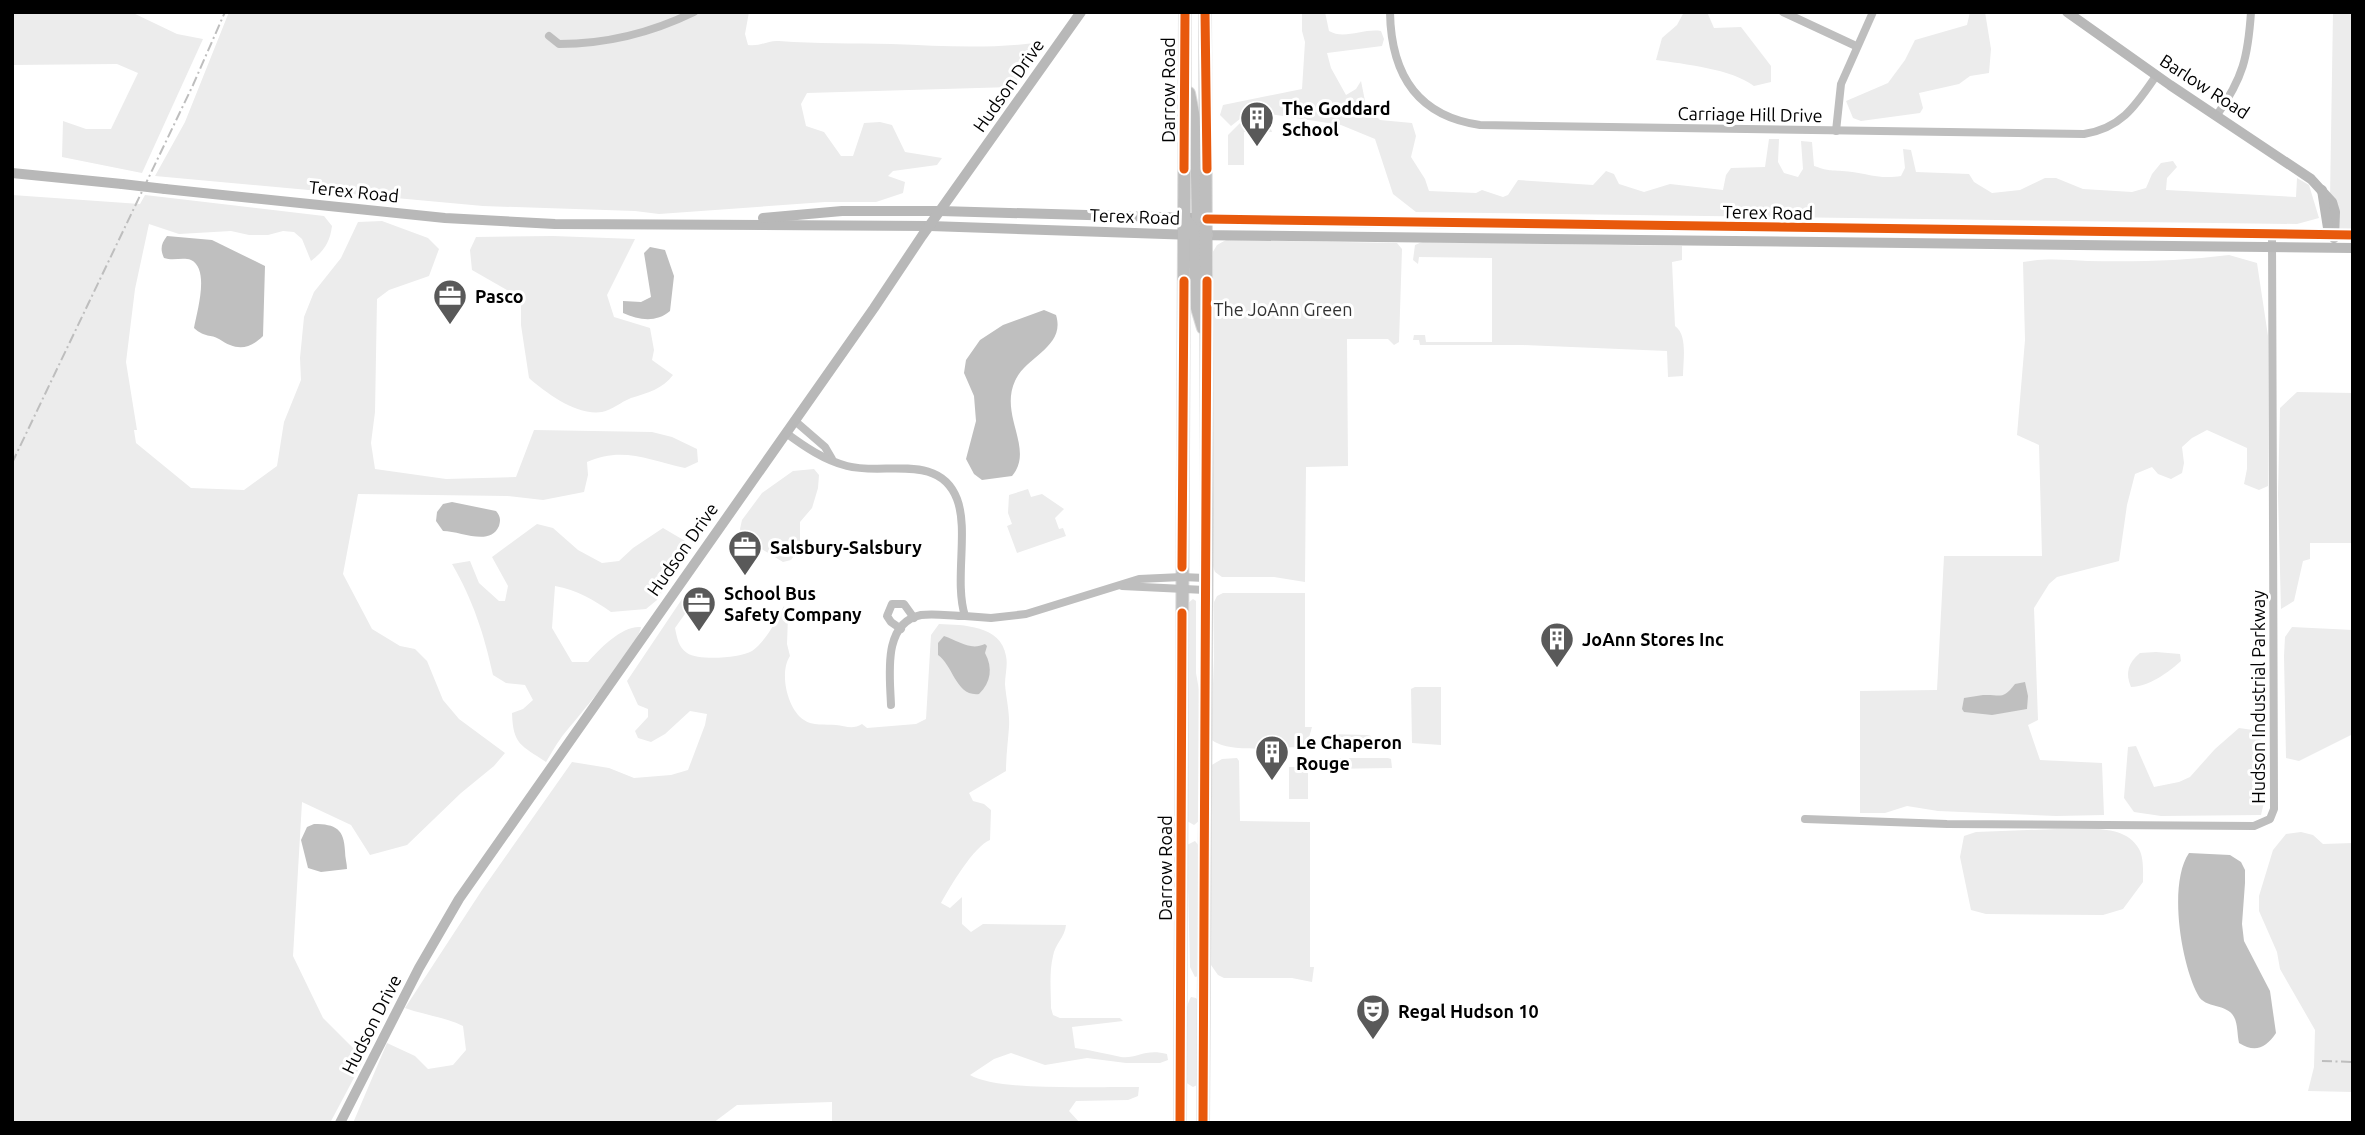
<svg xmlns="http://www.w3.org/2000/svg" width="2365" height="1135" font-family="Ubuntu,sans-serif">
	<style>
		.green { fill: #ececec }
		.water { fill: #bfbfbf }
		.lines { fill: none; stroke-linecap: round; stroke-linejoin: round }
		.primary-casing { stroke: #dbdbdb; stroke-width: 14 }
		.street { stroke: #bebebe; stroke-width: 8 }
		.secondary { stroke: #b8b8b8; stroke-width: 10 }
		.primary { stroke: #bebebe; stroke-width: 12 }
		.rail { stroke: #bebebe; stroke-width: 2; stroke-dasharray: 10 3.5 2 3.5; stroke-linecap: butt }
		.secondary-bridge { stroke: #b8b8b8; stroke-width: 10 }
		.cycleway-casing { stroke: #fff; stroke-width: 13 }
		.cycleway { stroke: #e8590c; stroke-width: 9 }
		.labels { text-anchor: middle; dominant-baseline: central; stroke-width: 6; stroke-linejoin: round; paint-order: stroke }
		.street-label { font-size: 18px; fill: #000; stroke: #fff }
		.poi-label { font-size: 18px; font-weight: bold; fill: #000; stroke: #fff; text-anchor: start }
		.park-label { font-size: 18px; fill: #333; stroke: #fff }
	</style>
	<rect width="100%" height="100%" fill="#fff"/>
	<g class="green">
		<path d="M12,12H131L177,34L203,39L142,173L62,157L63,121L86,129H111L138,73L117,64L12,65Z"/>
		<path d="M229,12H749L745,34L748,45C760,47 768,40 779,41C817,44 854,43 891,44C940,46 987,49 1035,43L1040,46L1012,87L807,93L801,104L806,126L824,132L841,156H853L864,123L880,122L892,125L905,152L942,158L937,165L893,171L888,176L905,182L903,193L876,202H825L659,214L635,211L483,206L155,176L185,122Z"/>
		<path d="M1302,12H1325L1329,31C1344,40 1364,28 1381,31L1384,39L1382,46L1327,53L1331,68L1346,95L1356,89L1361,81L1366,106L1380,120L1412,123L1416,136L1411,157L1425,179L1429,191L1476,193L1482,190L1503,197L1508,195L1518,180L1593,185L1606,171L1614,174L1619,184L1644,192L1670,184L1723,190L1726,175L1731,168L1765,167L1769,139H1779L1778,162L1784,173L1798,177L1803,169L1801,141L1812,142L1814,166C1828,171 1829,170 1842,171C1863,172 1879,180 1901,176L1905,168L1903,149L1911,150L1916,172L1969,174L1974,182L1992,193L2020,190L2045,178H2056L2083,189L2132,192L2146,188L2152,174L2161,163L2173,161L2177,167L2167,178L2166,190L2296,197L2297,178L2309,185L2319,218L2297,224L1416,212L1393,194L1375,139L1341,125L1263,113L1245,115L1231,126L1220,115L1223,105L1302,89L1305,42L1302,31Z"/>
		<path d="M1684,12H1707L1714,28L1741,27L1771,66V82L1754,86C1732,69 1684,64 1656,60L1662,38L1677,25Z"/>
		<path d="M1970,12H1985L1991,49L1989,73L1970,76L1959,84L1919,93L1923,108L1920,113L1861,121L1853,118L1846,101L1888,83L1905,60L1915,40L1967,25Z"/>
		<path d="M2333,12H2353V235H2335L2330,199Z"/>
		<path d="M1243,120H1268L1272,132H1244V165H1228V135Z"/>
		<path d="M12,195L140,204L145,195L324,216L332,226C330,242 324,251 311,261L302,239L294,232L283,231L268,235H249L231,231L179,234L149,224L135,289L126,362L137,430H134L136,443L191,488L244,490L277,466L284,422L301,380L300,358L304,317L314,292L341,258L358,222L382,221L428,238L439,249L429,276L389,290L377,299L375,412L371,443L375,469L446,479L516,477L534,430L652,432L672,437L697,449L698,462L685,468C649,460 622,446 587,462L588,475L584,492L543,500L507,496L358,494L343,574L372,629L400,646L415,649L427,661L443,700L459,719L505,753L494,766L461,793L407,845L370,855L351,825L302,802L293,956L323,1018L364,1059L330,1123H12Z"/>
		<path d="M553,236L635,239L607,295L614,317L650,328L654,350L652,360L673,375C663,389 647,393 631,398C621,402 612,410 602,412C577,416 546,393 529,378L521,325V298L472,270L470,250L476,237Z"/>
		<path d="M1226,240L1397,243L1402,249L1399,342L1394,345L1388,339H1347L1348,466L1306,467L1305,582L1274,577H1222L1215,572L1213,566L1211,255L1217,245Z"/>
		<path d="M1422,242L1682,246V260L1672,262L1675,326C1688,335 1683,361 1683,376L1668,377L1667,351L1523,345H1420L1419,340H1413L1414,335H1425L1426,342H1492V258L1419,257L1418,264L1413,260L1415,245Z"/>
		<path d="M2229,255L2257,263L2268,336V486L2259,490L2244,484L2247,469V448L2207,430L2192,438L2182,447L2184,463L2182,473L2171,479L2158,474L2152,467L2135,474L2127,505L2119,561L2057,577L2049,584L2034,608L2038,720L2028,725L2040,760L2102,763L2104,815L2056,816L1938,811L1907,806L1885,813H1860V691L1937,690L1944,556H2042L2039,445L2017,435L2025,340L2023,262C2046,258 2066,260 2088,261C2135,262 2182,261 2229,255Z"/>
		<path d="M2297,392L2353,393V543H2310V559L2303,561L2294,601L2281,609L2278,494L2280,408Z"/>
		<path d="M814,469L819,475L818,488L812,508L800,522V548L791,560L783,562L742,537L740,529L742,520L762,493L793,471Z"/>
		<path d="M1028,489L1031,497L1042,494L1064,509L1055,518L1059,529L1063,528L1066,536L1017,553L1007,526L1012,524L1008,513L1009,495Z"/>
		<path d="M537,524L553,528L578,550L602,563L619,561L633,548L663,528L692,545L657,600L646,609L611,612C594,600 577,590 555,586L552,628L572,662H588C600,648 623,625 641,627C638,647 576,719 561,738C555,746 551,754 546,762C521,745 513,745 512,713L523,709L533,700L525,685L506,683L493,675C484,634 473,600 452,564L470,561L479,583L499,601H505L508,586L492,557Z"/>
		<path d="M1223,593H1305V727H1312L1308,741L1302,747C1281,747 1226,754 1211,739L1214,657V602L1217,596Z"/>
		<path d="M682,599L686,601L687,611L675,628C677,637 678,647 687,653C699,661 740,658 752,651C766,641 776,621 784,606L788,617L787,644L790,656C779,672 787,709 804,720C812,726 826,724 836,725C845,726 853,730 862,724L867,728L916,724L926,719L931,635L939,624C963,625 1001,625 1006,656C1008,665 1005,675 1005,684C1006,698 1010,713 1009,727C1008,742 1006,756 1006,771L969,793L973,801L984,804L991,810L990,840C974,846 950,887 941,903L950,908L962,897V924L971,932L983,924L1066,925C1065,937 1055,944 1053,956C1049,972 1051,991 1051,1008L1053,1015L1060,1018H1120L1123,1021L1072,1027L1075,1048C1091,1050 1106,1054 1121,1057C1137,1059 1145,1048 1167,1054L1168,1060L1160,1063H1126L1087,1058L1045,1065L1011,1053L994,1059L970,1075C998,1092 1101,1086 1139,1087L1138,1096L1128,1100L1076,1101L1069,1111L1080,1123H832V1102L737,1105L713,1123H353L387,1043L415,1056L428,1069L453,1065L466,1050L463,1026C445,1017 424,1015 405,1008L482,890L572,762L609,768L634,778L671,775L688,770L705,725L707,714L690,711L665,734L651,742L638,738L635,731L648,717V709L638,705L627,681Z"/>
		<path d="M1193,599L1196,601V673L1201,701L1200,820L1194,825L1187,821V604Z"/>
		<path d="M2292,627L2353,630V734L2299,761L2286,758L2284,656L2285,637Z"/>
		<path d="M2156,652L2180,654L2181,661C2169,672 2148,687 2131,687C2125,673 2128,663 2140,653Z"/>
		<path d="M1415,687H1441V745L1412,743L1411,689Z"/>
		<path d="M2239,728L2260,731L2265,798L2261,815L2161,816L2134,812L2124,798L2128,747L2136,746L2154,787L2179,782L2190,777L2215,749Z"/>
		<path d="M1327,734L1367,735L1371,736L1372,744L1366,747H1325L1324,735Z"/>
		<path d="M1237,758L1239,761L1240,821L1310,822V967H1314L1312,982L1292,978H1224L1218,975L1211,965L1210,766L1222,759Z"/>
		<path d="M1326,758H1388L1391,759L1392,768L1325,769L1324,759Z"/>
		<rect x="1289" y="767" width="19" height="32"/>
		<path d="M2057,829C2082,830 2125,822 2139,849C2144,858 2143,872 2143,882L2123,909L2103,915L1986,914L1971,910L1960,857L1964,836L1976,832Z"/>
		<path d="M2301,832L2313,835L2323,844L2353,843V1092L2308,1091L2314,1067L2315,1030L2280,969L2277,952L2259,911V896L2273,850L2286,834Z"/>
		<path d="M1195,841L1199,846L1198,976L1195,977L1190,967L1187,845Z"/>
		<path d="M1191,997L1196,998L1198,1001L1197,1085L1193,1087L1185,1082C1186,1062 1181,1012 1191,997Z"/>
	</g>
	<g class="water">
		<path d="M167,236L212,240L265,266L263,336C248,351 235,350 219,339C211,334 205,338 194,328C197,311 210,269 191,260C183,257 173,261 164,258C160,249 161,244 167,236Z"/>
		<path d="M650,247L665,250L674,276L670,311C656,323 639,320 623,313V301L641,302L651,297L644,253Z"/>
		<path d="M1044,310L1056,315C1066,347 1026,356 1015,381C999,416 1035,449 1012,476L982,480L974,474L966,459L976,421L974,396L964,373L966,360L980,340L1003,325Z"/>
		<path d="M452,502L496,511C500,516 501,519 499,526C490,547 461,531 443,531L436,521L437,512L443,504Z"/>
		<path d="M944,636C959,641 970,651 985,644L987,646L985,653C993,668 991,682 979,694C956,697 953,665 938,655V643Z"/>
		<path d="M2025,682L2028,696L2027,709L1992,715L1964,712L1962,709L1964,698C1970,697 1977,696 1983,695C2000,694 2002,701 2015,684Z"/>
		<path d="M314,824C336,824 344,829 345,851C345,858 347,863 347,869L321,872L308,868L301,840L307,827Z"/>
		<path d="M2189,853L2230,855L2241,862L2245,870V883L2242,924L2244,941L2270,991L2276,1033C2266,1048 2255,1053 2239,1043C2237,1035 2238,1024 2234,1017C2227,1003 2205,1009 2198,995C2181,963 2168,884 2189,853Z"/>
	</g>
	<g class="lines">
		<g class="primary-casing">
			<g id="primary">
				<path d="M1189,93L1196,128L1198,219L1207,235"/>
				<path d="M1183,218L1190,225L1194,235L1197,308L1203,328"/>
				<path d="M1180,1123L1185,12"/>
				<path d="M1203,1123L1207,512L1205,12"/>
			</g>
		</g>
		<g class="street">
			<path d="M1390,12C1391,74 1417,116 1480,125L2084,134C2122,128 2136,105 2156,76"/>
			<path d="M1783,12L1856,46"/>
			<path d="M549,36L559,44C608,44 651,33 694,12"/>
			<path d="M2217,115C2243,78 2248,57 2251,12"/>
			<path d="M1836,131L1841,84L1873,12"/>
			<path d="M795,421L825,447L832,459"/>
			<path d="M786,433C805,447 824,460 847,466C883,476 939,452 957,499C969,530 954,581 965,616L991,618L1026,614L1139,579L1182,577L1205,578"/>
			<path d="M1122,586L1205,590"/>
			<path d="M901,629L891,622L887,616L892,604H904L914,618"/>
			<path d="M891,705C890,676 882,623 921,615C935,613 951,616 965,616"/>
			<path d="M1805,819L1947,824L2254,826L2270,819L2274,809L2272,234"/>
		</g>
		<g class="secondary">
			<path d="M2067,12L2170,85L2311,179L2332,202L2335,212L2334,238"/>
			<path d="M12,173L122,184"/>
			<path d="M165,189L445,218L555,224L930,226L1194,235L2353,248"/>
			<path d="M2322,190L2328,228"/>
			<path d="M763,218L842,211H940L1338,222L2353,235"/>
			<path d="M340,1123L419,968L459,899L874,308L922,236L1081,12"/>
		</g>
		<use href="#primary" class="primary"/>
		<g class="rail">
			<path d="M12,463L193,85L225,12"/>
			<path d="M2322,1061L2353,1062"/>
		</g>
		<path class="secondary-bridge" d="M122,184L165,189"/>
		<g class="cycleway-casing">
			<g id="cycleway">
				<path d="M1205,12L1207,169"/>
				<path d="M1184,169L1185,12"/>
				<path d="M1207,219L2353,235"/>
				<path d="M1182,567L1184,281"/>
				<path d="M1180,1123L1182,613"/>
				<path d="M1203,1123L1207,281"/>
			</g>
		</g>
		<use href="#cycleway" class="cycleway"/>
	</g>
	<defs>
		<g id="building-pin" transform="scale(1.75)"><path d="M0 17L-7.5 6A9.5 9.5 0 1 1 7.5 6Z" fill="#595959" stroke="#fff"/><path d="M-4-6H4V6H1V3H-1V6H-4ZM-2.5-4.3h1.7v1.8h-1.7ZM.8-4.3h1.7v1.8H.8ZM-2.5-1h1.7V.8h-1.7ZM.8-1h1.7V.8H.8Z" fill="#fff"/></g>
		<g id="office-pin" transform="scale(1.75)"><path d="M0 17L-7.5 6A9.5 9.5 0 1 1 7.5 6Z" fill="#595959" stroke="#fff"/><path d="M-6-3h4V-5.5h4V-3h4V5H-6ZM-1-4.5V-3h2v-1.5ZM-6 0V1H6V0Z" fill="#fff"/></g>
		<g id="theatre-pin" transform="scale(1.75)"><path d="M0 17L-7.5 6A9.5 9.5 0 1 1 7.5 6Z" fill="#595959" stroke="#fff"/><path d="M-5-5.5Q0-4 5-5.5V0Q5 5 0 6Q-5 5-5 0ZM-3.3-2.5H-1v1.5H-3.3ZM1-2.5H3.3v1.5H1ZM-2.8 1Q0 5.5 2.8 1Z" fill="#fff"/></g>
	</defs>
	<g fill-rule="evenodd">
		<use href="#building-pin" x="1257" y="118"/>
		<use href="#office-pin" x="450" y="296"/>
		<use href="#office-pin" x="745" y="547"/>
		<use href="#office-pin" x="699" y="603"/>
		<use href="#building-pin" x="1557" y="639"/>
		<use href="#building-pin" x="1272" y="752"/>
		<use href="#theatre-pin" x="1373" y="1011"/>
	</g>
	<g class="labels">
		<g class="street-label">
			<text transform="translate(1008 85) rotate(-55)">Hudson Drive</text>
			<text transform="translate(2205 86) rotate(33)">Barlow Road</text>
			<text transform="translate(1168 90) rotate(-90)">Darrow Road</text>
			<text transform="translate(1750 114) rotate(1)">Carriage Hill Drive</text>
			<text transform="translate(354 191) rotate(6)">Terex Road</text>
			<text transform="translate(1768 212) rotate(1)">Terex Road</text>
			<text transform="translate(1135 216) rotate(2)">Terex Road</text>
			<text transform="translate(682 549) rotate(-55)">Hudson Drive</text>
			<text transform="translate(2258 697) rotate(-90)">Hudson Industrial Parkway</text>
			<text transform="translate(1165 868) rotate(-90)">Darrow Road</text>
			<text transform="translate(371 1024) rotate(-63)">Hudson Drive</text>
		</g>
		<g class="poi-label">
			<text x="1282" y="108">The Goddard<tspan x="1282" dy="21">School</tspan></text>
			<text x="475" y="296">Pasco</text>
			<text x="770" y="547">Salsbury-Salsbury</text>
			<text x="724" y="593">School Bus<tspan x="724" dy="21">Safety Company</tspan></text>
			<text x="1582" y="639">JoAnn Stores Inc</text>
			<text x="1296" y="742">Le Chaperon<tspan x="1296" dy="21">Rouge</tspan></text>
			<text x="1398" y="1011">Regal Hudson 10</text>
		</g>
		<g class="park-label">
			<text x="1283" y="309">The JoAnn Green</text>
		</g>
	</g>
	<rect width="2365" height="1135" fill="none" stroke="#000000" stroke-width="28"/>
</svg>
